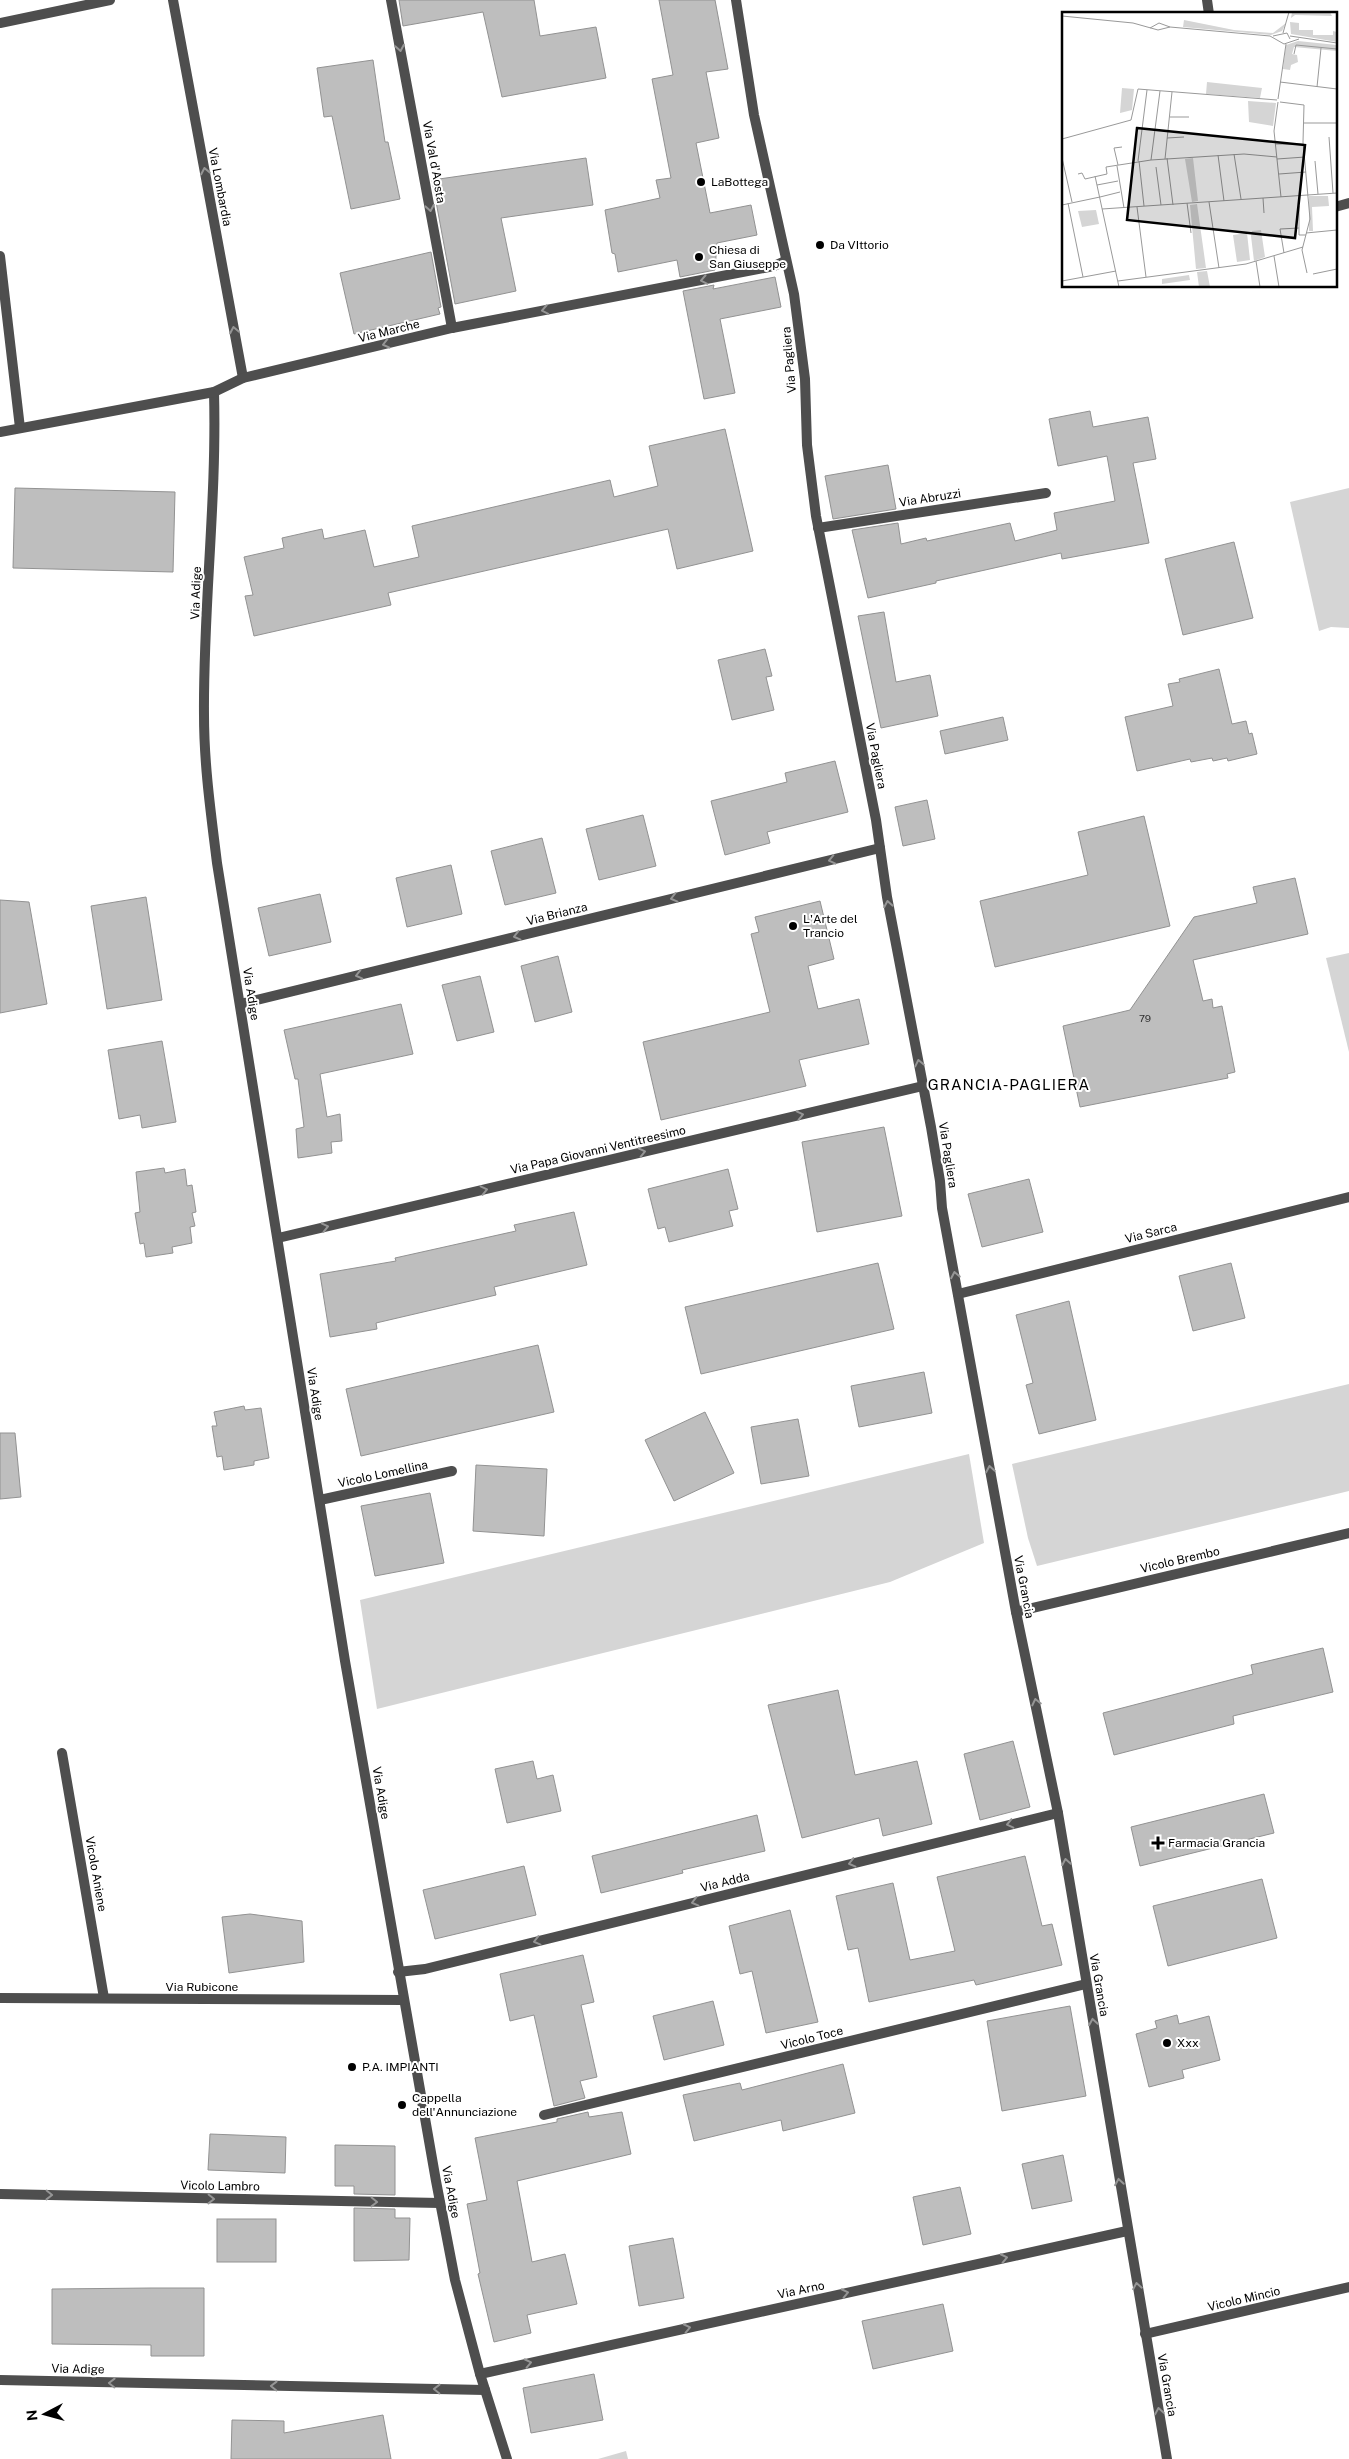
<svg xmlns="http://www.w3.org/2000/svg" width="1349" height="2459" font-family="'Public Sans',sans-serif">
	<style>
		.green { fill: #d5d5d5 }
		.building { fill: #bebebe; stroke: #929292 }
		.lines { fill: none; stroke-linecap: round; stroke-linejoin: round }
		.street { stroke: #4e4e4e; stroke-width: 10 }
		.oneway { stroke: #959595 }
		.poi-dot { fill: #000; stroke: #fff; stroke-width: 2 }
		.labels { text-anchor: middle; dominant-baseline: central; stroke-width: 4; stroke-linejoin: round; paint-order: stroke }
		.number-label { font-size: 10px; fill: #303030 }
		.street-label { font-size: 12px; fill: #000; stroke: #fff }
		.poi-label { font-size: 12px; fill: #000; stroke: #fff; text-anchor: start }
		.quarter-label { font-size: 15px; letter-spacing: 1px; fill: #000; stroke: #fff }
		.inset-road { fill: none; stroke: #999; stroke-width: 1 }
		.view { fill: #000; fill-opacity: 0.15; stroke: #000; stroke-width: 2.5 }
		.inset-edge { fill: none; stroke: #000; stroke-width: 2.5 }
	</style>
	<rect width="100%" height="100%" fill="#fff"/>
	<g class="green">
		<path d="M1349,488V628L1331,627L1319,631L1290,502Z"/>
		<path d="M1349,953V1052L1326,958Z"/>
		<path d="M1349,1384V1491L1037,1566L1028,1538L1012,1464Z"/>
		<path d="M969,1454L984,1543L890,1582L377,1709L360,1600Z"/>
		<path d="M626,2451L628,2459H598Z"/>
	</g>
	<g class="building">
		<path d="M399,0H534L540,36L596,27L606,78L502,97L483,12L403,26Z"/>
		<path d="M659,0H715L728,69L706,72L719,138L696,143L710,213L751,205L757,235L717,243L715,270L680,277L677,260L618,272L615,254L612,253L605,210L660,198L656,180L671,178L652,79L673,75Z"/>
		<path d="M373,60L385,142H388L400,199L351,209L332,116L324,117L317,68Z"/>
		<path d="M586,158L593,205L501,218L516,291L455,304L432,180Z"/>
		<path d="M431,252L441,307L438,308L440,314L354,334L340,273Z"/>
		<path d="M775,277L781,307L720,319L735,393L704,399L683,291L714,285L713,289Z"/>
		<path d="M1090,411L1093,427L1148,417L1156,459L1133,463L1149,543L1062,559L1061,553L936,581V583L868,598L852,530L898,523L901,544L926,538L927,541L1010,523L1015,541L1057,530L1054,513L1115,501L1107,456L1058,466L1049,419Z"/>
		<path d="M725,429L753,551L677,569L668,529L388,593L391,605L254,636L245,596L253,595L244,557L284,548L282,538L322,529L324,539L365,530L374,567L419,557L412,526L610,480L614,497L658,486L649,446Z"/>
		<path d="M888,465L896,509L833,519L825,476Z"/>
		<path d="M15,488L175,492L173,572L13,568Z"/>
		<path d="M1234,542L1253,618L1183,635L1165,559Z"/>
		<path d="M884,612L896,682L930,675L938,716L881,728L858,616Z"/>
		<path d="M765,649L772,676L766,677L774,710L732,720L718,660Z"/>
		<path d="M1219,669L1232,724L1246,721L1249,734L1252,733L1257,754L1228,761L1227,758L1213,761L1212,758L1191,762L1190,759L1137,771L1125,717L1173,706L1168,684L1180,682L1179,679Z"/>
		<path d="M1003,717L1008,740L945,754L940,731Z"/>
		<path d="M835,761L848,812L767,832L770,843L725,855L711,801L787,782L785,773Z"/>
		<path d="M927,800L935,839L903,846L895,807Z"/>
		<path d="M643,815L656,866L599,880L586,829Z"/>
		<path d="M1144,816L1170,926L995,967L980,901L1088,875L1078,832Z"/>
		<path d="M542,838L556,893L505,905L491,851Z"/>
		<path d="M451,865L462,914L407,927L396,878Z"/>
		<path d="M1295,878L1308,934L1193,960L1203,1001L1212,999L1213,1008L1222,1006L1235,1072L1227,1074L1228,1078L1080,1107L1063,1026L1130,1010L1194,917L1257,903L1253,887Z"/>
		<path d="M320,894L331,942L269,956L258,908Z"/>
		<path d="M146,897L162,1000L107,1009L91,906Z"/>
		<path d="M0,900L29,902L47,1004L0,1013Z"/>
		<path d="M820,901L834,959L808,966L818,1009L859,999L869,1044L799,1060L806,1086L661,1120L643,1042L770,1012L751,934L759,932L755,917Z"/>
		<path d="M558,956L572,1012L535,1022L521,966Z"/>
		<path d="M480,976L494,1032L457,1041L442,985Z"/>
		<path d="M401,1004L413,1054L320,1074L327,1117L340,1114L342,1141L331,1142L332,1153L298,1158L296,1129L304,1127L298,1079H295L284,1030Z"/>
		<path d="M162,1041L176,1122L142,1128L140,1115L119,1119L108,1050Z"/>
		<path d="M884,1127L902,1216L817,1232L802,1142Z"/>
		<path d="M164,1168L165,1173L185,1169L187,1186L192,1185L196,1212L192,1213L195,1226L190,1227L192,1243L172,1247L173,1253L146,1257L144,1243L140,1244L135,1213L140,1212L136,1172Z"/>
		<path d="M728,1169L738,1209L729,1211L733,1226L669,1242L665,1227L658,1229L648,1189Z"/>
		<path d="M1029,1179L1043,1232L982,1247L968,1194Z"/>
		<path d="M574,1212L587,1265L494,1287L496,1295L376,1323L377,1329L330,1337L320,1274L396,1261L395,1258L516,1231L514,1225Z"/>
		<path d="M878,1263L894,1329L701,1374L685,1307Z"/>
		<path d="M1231,1263L1245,1318L1193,1331L1179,1276Z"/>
		<path d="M1069,1301L1096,1420L1039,1434L1026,1385L1033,1383L1016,1315Z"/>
		<path d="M538,1345L554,1412L361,1456L346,1389Z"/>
		<path d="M924,1372L932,1413L859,1427L851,1386Z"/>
		<path d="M244,1406L245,1410L261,1408L269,1458L254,1461V1465L224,1470L222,1456L217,1457L212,1426H217L214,1412Z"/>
		<path d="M705,1412L734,1473L674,1501L645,1440Z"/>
		<path d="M798,1419L809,1476L761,1484L751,1427Z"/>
		<path d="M0,1433H15L21,1497L0,1499Z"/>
		<path d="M476,1465L547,1469L544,1536L473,1531Z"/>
		<path d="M430,1493L444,1563L375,1576L361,1506Z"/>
		<path d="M1323,1648L1333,1692L1233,1716L1234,1724L1114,1755L1103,1713L1253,1674L1251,1665Z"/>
		<path d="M838,1690L855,1775L917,1761L932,1824L883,1836L879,1818L802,1838L768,1705Z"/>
		<path d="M1013,1741L1030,1807L980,1820L964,1754Z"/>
		<path d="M533,1761L537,1779L553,1775L561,1811L507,1823L495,1769Z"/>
		<path d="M1264,1794L1274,1833L1140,1866L1131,1827Z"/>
		<path d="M757,1815L765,1851L682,1870L683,1873L601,1893L592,1856Z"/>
		<path d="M1025,1856L1042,1926L1052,1924L1062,1965L976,1985L974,1980L869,2002L858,1948L848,1950L836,1896L893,1883L910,1960L955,1951L937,1877Z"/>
		<path d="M524,1866L536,1915L435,1939L423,1890Z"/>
		<path d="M1262,1879L1277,1938L1168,1966L1153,1906Z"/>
		<path d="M790,1910L818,2022L766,2033L752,1971L740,1974L729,1926Z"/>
		<path d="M250,1914L302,1921L304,1962L229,1973L222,1917Z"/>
		<path d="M583,1955L594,2002L581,2005L597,2077L580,2081L585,2098L554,2106L534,2015L510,2021L500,1974Z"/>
		<path d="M713,2001L724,2045L664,2060L653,2016Z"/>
		<path d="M1070,2006L1086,2096L1002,2111L987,2021Z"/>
		<path d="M1177,2015L1179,2024L1209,2016L1220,2060L1182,2070L1184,2078L1149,2087L1136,2034L1157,2028L1155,2021Z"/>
		<path d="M843,2064L855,2113L783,2131L781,2120L694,2141L683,2095L740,2083L742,2090Z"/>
		<path d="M588,2112L589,2117L622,2112L631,2154L517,2181L532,2262L565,2254L577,2304L527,2315L531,2333L494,2342L478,2274L480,2273L467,2204L487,2200L475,2138L557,2122V2119Z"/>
		<path d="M210,2134L286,2137L285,2173L208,2170Z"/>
		<path d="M335,2145L395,2146V2195L354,2194V2186H335Z"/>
		<path d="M1063,2155L1072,2201L1032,2209L1022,2164Z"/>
		<path d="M960,2187L971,2234L923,2245L913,2197Z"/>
		<path d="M354,2208L395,2209V2218H410L409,2260L354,2261Z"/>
		<rect x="217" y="2219" width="59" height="43"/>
		<path d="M673,2238L684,2298L639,2306L629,2246Z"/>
		<path d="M151,2288H204V2356H151V2345L52,2344V2289Z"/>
		<path d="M943,2304L953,2351L873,2369L862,2321Z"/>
		<path d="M594,2374L603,2420L531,2433L523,2388Z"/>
		<path d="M383,2415L391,2459H231L232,2420L284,2421V2433Z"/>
	</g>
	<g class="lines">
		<g class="street">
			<path d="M173,0L243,378"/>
			<path d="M391,0L452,328"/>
			<path d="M736,0L754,115L794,294L805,379L807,445L816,516L876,820L887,897L931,1127L940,1181L942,1208L1016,1612L1058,1813L1167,2459"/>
			<path d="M1207,0L1209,14"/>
			<path d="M0,23L110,0"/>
			<path d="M1335,207L1349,203"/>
			<path d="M0,256L20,428"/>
			<path d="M214,392C217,500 203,607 204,715C204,765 211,814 217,863L345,1661L436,2181L455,2280L480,2374L507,2459"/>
			<path d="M0,432L214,392L243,378L452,328L774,266L785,261"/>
			<path d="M818,528L1046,493"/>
			<path d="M240,1004L880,848"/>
			<path d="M278,1238L923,1086"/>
			<path d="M958,1294L1349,1197"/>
			<path d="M320,1500L452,1471"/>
			<path d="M1016,1612L1349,1533"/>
			<path d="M62,1753L104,1998"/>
			<path d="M398,1972L425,1969L1058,1813"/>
			<path d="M0,1998L403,2000"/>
			<path d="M544,2115L1086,1984"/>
			<path d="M0,2194L440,2203"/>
			<path d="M1145,2334L1349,2287"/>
			<path d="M480,2374L1127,2231"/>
			<path d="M0,2380L485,2390"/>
		</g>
	</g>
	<defs><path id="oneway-chevron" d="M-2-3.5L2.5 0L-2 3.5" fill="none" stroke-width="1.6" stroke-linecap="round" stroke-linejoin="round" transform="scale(1.25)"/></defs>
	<g class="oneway">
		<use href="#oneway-chevron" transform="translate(400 48) rotate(80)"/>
		<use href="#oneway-chevron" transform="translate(205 171) rotate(-101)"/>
		<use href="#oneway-chevron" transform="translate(430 208) rotate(80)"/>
		<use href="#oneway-chevron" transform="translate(704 280) rotate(169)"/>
		<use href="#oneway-chevron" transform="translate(545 310) rotate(169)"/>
		<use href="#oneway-chevron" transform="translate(234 330) rotate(-101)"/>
		<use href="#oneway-chevron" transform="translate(386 344) rotate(166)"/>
		<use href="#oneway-chevron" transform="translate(832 860) rotate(167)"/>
		<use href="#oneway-chevron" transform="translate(674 898) rotate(166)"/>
		<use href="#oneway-chevron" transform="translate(888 904) rotate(-100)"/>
		<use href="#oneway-chevron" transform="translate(517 936) rotate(166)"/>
		<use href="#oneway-chevron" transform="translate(359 975) rotate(166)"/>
		<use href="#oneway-chevron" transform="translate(919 1063) rotate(-102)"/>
		<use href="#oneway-chevron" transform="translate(800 1115) rotate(-13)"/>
		<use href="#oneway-chevron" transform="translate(642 1152) rotate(-13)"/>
		<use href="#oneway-chevron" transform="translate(484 1190) rotate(-13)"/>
		<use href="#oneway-chevron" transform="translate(325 1227) rotate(-13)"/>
		<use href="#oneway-chevron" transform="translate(955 1275) rotate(-101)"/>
		<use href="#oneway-chevron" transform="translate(990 1469) rotate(-100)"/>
		<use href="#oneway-chevron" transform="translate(1036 1702) rotate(-103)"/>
		<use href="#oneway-chevron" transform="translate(1010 1824) rotate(167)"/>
		<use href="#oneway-chevron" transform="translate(1066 1862) rotate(-100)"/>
		<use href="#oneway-chevron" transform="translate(852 1863) rotate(166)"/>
		<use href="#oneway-chevron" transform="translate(695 1902) rotate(166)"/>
		<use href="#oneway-chevron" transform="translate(537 1941) rotate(166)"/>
		<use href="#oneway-chevron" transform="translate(1093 2022) rotate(-99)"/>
		<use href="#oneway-chevron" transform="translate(1119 2182) rotate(-99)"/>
		<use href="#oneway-chevron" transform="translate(49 2195) rotate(1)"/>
		<use href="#oneway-chevron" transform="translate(211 2199) rotate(1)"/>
		<use href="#oneway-chevron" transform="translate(374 2202) rotate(1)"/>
		<use href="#oneway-chevron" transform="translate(1004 2258) rotate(-12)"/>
		<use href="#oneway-chevron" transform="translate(1137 2286) rotate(-100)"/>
		<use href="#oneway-chevron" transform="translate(845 2293) rotate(-12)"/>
		<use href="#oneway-chevron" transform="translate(687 2328) rotate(-12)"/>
		<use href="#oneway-chevron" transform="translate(528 2363) rotate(-12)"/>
		<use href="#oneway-chevron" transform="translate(112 2383) rotate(-179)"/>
		<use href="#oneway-chevron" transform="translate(274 2386) rotate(-179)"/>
		<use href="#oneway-chevron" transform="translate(437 2389) rotate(-179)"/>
		<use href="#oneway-chevron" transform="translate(1159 2411) rotate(-100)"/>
	</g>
	<g class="poi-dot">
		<circle cx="701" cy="182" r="5"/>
		<circle cx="820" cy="245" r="5"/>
		<circle cx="699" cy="257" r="5"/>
		<circle cx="793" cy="926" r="5"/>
		<path d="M1155.5 1835.5h5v5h5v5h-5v5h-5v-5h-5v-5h5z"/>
		<circle cx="1167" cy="2043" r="5"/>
		<circle cx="352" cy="2067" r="5"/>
		<circle cx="402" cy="2105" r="5"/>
	</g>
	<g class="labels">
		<g class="number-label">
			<text x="1145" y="1018">79</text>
		</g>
		<g class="street-label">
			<text transform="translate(434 162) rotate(80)">Via Val d'Aosta</text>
			<text transform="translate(220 187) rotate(79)">Via Lombardia</text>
			<text transform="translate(389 331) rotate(-14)">Via Marche</text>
			<text transform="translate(789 360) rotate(-95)">Via Pagliera</text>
			<text transform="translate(930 498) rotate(-9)">Via Abruzzi</text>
			<text transform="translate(196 593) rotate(-88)">Via Adige</text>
			<text transform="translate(876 756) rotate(79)">Via Pagliera</text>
			<text transform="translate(557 914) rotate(-14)">Via Brianza</text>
			<text transform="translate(251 994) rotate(81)">Via Adige</text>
			<text transform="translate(598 1150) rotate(-13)">Via Papa Giovanni Ventitreesimo</text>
			<text transform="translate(948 1155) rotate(81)">Via Pagliera</text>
			<text transform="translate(1151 1233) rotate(-14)">Via Sarca</text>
			<text transform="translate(315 1394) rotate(81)">Via Adige</text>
			<text transform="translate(383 1474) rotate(-12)">Vicolo Lomellina</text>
			<text transform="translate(1180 1560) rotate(-13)">Vicolo Brembo</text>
			<text transform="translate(1024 1587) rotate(79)">Via Grancia</text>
			<text transform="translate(381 1793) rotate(80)">Via Adige</text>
			<text transform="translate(96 1874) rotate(80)">Vicolo Aniene</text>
			<text transform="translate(725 1882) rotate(-14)">Via Adda</text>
			<text transform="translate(1099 1985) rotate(80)">Via Grancia</text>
			<text x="202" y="1987">Via Rubicone</text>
			<text transform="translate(812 2038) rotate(-14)">Vicolo Toce</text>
			<text transform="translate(220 2186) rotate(1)">Vicolo Lambro</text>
			<text transform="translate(451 2192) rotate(79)">Via Adige</text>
			<text transform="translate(801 2290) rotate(-12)">Via Arno</text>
			<text transform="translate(1244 2299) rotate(-13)">Vicolo Mincio</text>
			<text transform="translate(78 2369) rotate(1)">Via Adige</text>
			<text transform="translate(1167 2385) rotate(80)">Via Grancia</text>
		</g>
		<g class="poi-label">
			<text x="711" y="182">LaBottega</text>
			<text x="830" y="245">Da VIttorio</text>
			<text x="709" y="250">Chiesa di<tspan x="709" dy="14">San Giuseppe</tspan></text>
			<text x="803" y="919">L'Arte del<tspan x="803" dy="14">Trancio</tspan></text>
			<text x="1168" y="1843">Farmacia Grancia</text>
			<text x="1177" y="2043">Xxx</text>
			<text x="362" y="2067">P.A. IMPIANTI</text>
			<text x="412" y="2098">Cappella<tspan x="412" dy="14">dell'Annunciazione</tspan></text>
		</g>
		<g class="quarter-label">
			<text x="1009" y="1084">GRANCIA-PAGLIERA</text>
		</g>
	</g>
	<g transform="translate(1062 12)">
		<rect width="275" height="275" fill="#fff"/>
		<path d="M230,0H268L270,4L233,3L229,6ZM122,8L172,18L211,21L224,11L220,19L209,23L121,15ZM228,10L237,11V18H251V23H271V19L275,20V30L229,22ZM236,29L275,33V39L232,35L230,42L235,43L236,50L229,53L228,58L221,57L224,33ZM145,70L200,76L198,86L144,82ZM60,76L72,77L70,98L58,101ZM186,89L214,91L211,114L187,110ZM131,146L136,189L130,190L123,147ZM247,184H266L267,194L250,195L251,219H247ZM135,192L144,256L134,257L128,193ZM34,198L37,212L20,215L16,199ZM199,218L203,245L192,249L189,224L190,219ZM185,221L188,248L175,250L171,223ZM145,259L148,275H137L135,260ZM127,263L128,268L100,272V267Z" fill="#d5d5d5"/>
		<path class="inset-road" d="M0,4L71,11L96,18L108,15M88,16L97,11L108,15L208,24L222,32L237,27M221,21L227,0M211,24L225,21L228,27M228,24L275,31M232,42L234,33L275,37M218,70L275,77M255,75L259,36M216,87L224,32M216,90L212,119L219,185M218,90L242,93L241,130L248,207L240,238L245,261M108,105H127M242,111H275M267,125L271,181M105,126L122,125M0,127L69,108L76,77L215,88M213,132H241M172,142L179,187M156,143L162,189M0,146L10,190M105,146L111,193M103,147L110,80M215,147L243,145M89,148L98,79M76,149L85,78M77,149L82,194M253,149L256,182M56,153L52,136L60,135M55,154L62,196M94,155L99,193M16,162L20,161L23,167L45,162L44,155L89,148L182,142L215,145M217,162L244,160M33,164L57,275M35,173L56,169M38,185L58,180M201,186L202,201M147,190L157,256M6,191L21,265M125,191L129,221M0,193L38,185M237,194V223H244M75,195L84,265M40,197L275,181M244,221L275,218M222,241L218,217L237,216M212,244L217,275M194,249L198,275M251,262L275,257M0,269L54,259M56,269L184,252L241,235"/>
		<path class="view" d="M75,116L243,133L233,226L65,208Z"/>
		<rect width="275" height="275" class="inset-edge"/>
	</g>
	<g transform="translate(45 2414) rotate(264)" stroke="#ffffff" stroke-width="4" paint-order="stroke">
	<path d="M0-4L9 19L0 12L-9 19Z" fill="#000000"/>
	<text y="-8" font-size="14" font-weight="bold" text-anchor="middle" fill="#000000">N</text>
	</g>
</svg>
